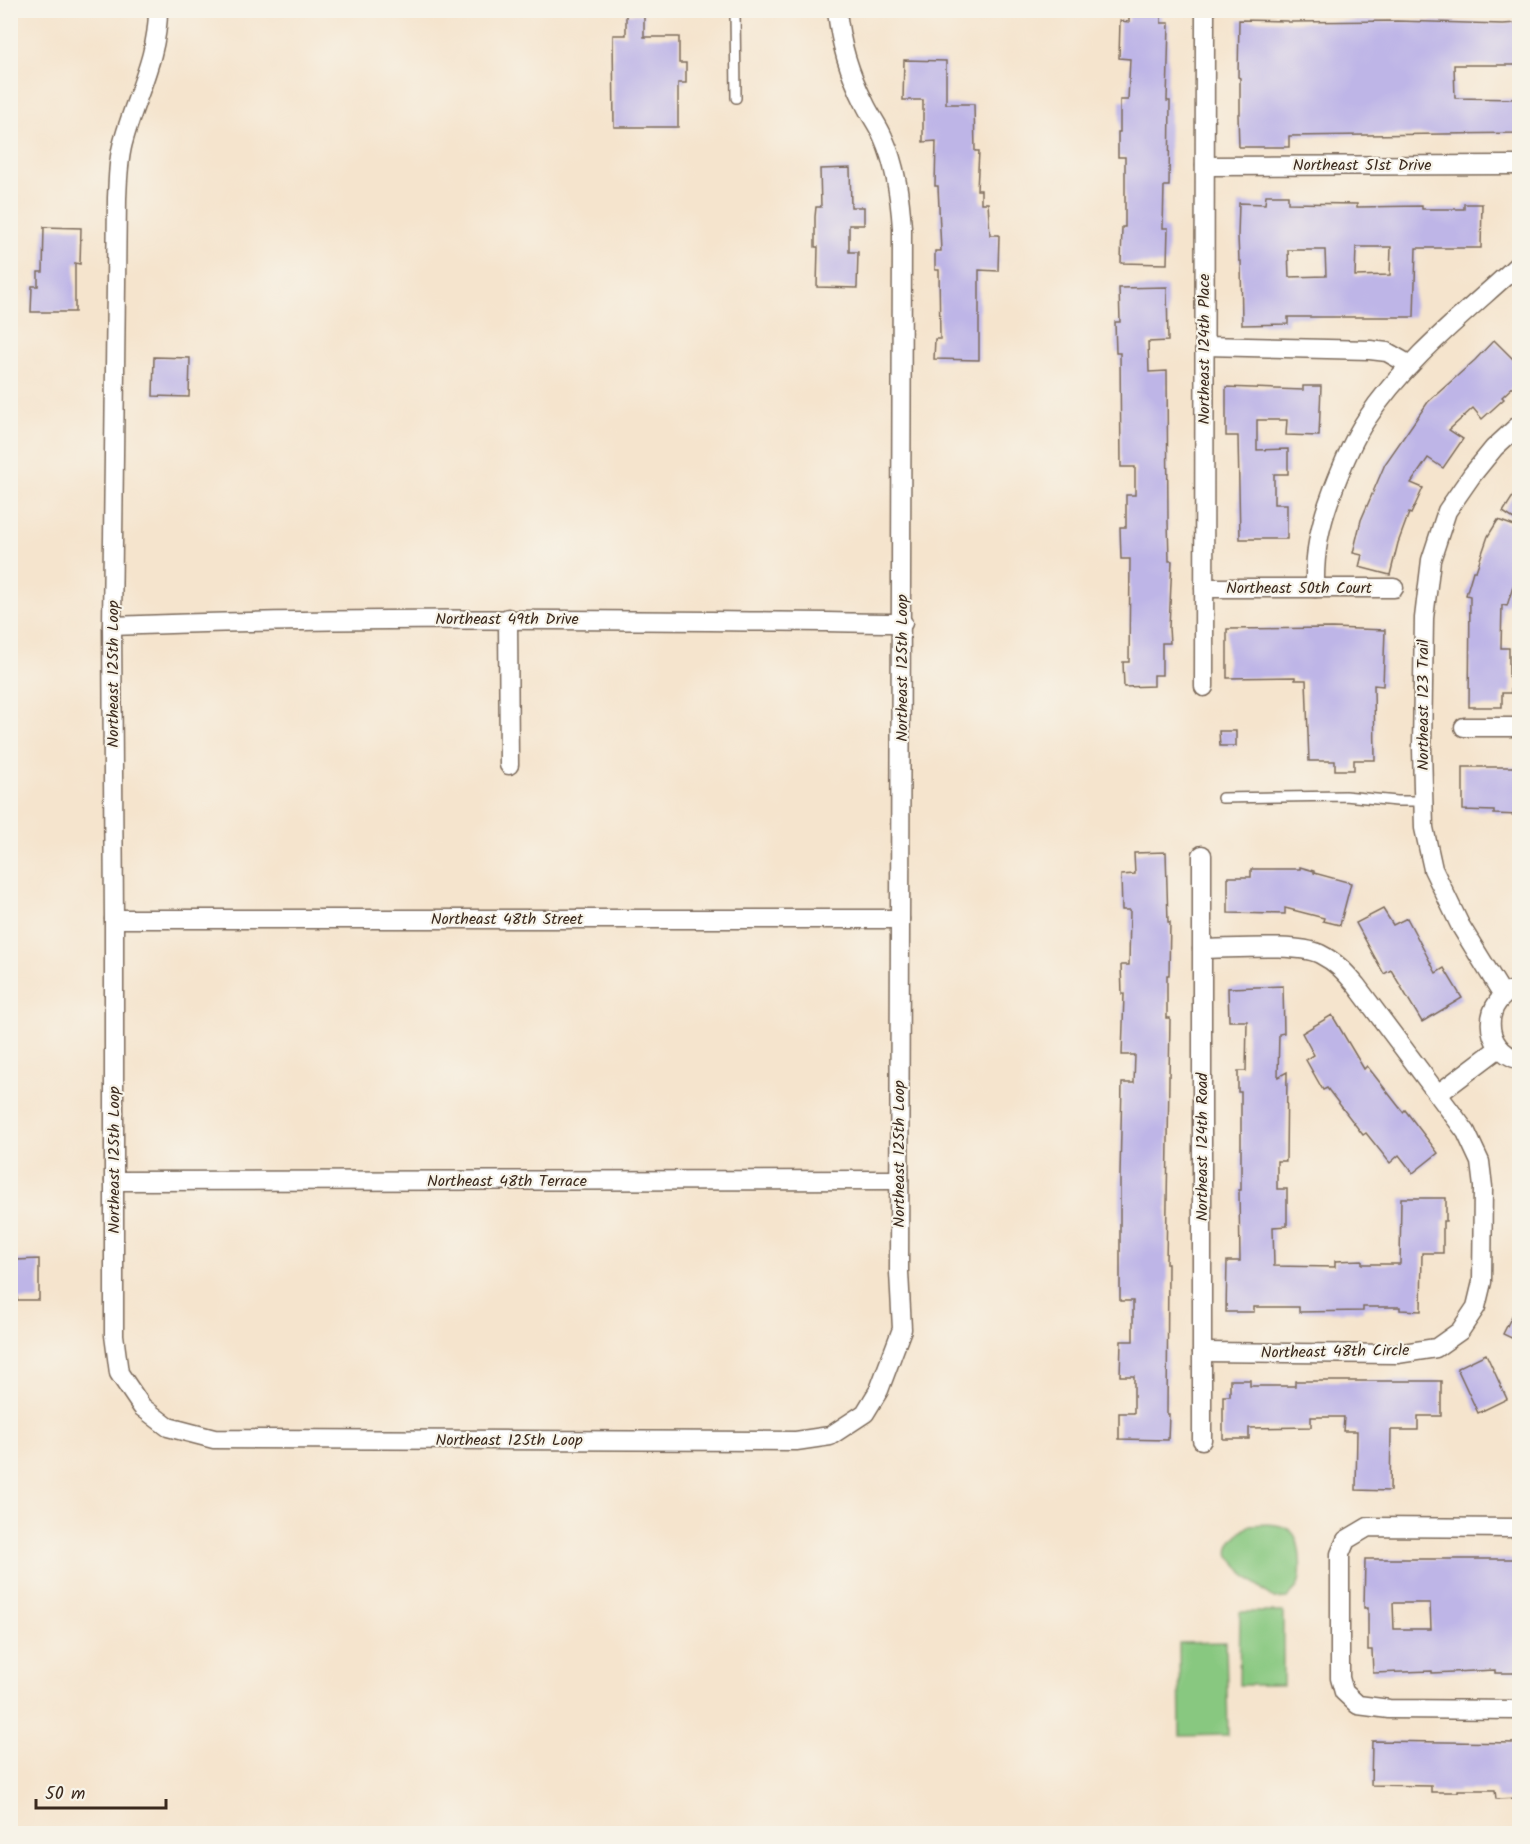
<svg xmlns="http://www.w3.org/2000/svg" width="1530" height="1844" font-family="Kalam,sans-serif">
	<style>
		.green { fill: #88c880; stroke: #62794f; stroke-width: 1.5 }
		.building { fill: #beb5e7; fill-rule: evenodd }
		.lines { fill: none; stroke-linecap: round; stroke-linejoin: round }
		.lane-casing { stroke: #7c6b5b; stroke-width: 12 }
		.street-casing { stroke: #7c6b5b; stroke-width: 21 }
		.lane { stroke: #fff; stroke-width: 9 }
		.street { stroke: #fff; stroke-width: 18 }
		.labels { text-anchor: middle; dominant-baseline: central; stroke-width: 4.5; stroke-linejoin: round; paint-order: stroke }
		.street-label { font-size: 16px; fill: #3b2a1e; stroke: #f7f3e8 }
	</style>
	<rect width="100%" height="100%" fill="#f7f3e8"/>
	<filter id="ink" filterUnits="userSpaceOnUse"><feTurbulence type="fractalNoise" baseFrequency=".0167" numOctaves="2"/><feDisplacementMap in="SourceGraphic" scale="12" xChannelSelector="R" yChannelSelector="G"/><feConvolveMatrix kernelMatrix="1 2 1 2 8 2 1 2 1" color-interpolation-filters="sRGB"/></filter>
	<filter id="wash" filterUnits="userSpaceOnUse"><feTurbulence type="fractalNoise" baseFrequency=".008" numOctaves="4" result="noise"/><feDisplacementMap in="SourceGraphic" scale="24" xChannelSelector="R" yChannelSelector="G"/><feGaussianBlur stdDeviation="1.35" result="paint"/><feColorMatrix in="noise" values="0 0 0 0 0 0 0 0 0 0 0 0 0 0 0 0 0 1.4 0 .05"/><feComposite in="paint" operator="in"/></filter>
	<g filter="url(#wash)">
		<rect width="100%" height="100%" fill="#f5e4cd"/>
		<g class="green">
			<path d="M1250,1525C1263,1524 1281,1522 1292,1532C1301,1541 1303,1576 1297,1587C1294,1591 1290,1594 1287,1598L1274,1599L1245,1575L1234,1560L1229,1557C1225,1542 1240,1533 1250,1525Z"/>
			<path d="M1240,1612H1283V1685H1239Z"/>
			<path d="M1226,1642L1228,1735L1180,1736L1179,1643Z"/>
		</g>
		<g id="blocks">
			<g class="building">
				<path d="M1129,10H1161V23H1169L1167,101H1170L1169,186H1164L1163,228H1168L1167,264L1121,263L1122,227H1125V157H1118V132H1120V100H1128L1130,59L1119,58L1120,21L1129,22Z"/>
				<path d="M626,14H644V37H679V63H686V83H678V127H614L613,35H626Z"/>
				<path d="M1239,20L1288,21V22L1397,21L1503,24L1517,23L1518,65H1454L1455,98L1520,99V133L1289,136V147H1239L1238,114H1240V78L1238,77Z"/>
				<path d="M904,60L946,61V104H974L975,151H979L977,190H981V203H988L990,235H999L998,271L979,270V360L934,359L935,339H940L939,270H935V251H941L938,186H935L936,141L923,142V100H903Z"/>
				<path d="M850,168L851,207H864V225H849V252H858L857,288L817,287L818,247H815V217L816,207H821L820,169Z"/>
				<path d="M1266,195H1288V203L1357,204V207L1422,206V209H1464V204H1482L1481,248H1416L1414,317H1288V324L1242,325L1241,261H1239L1238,236L1239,203L1265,204ZM1356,247H1391L1390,275L1355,276ZM1288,250H1325L1326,276L1289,277Z"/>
				<path d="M44,227L81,228L80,264L75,263V312H31L32,286H38V272H43Z"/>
				<path d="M1167,287L1168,341L1148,342L1149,372L1167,371L1168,521L1169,561H1172L1169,628L1170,643H1162V675H1154V686L1124,687L1123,662H1129L1130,559H1121L1120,527H1126V495H1135V467H1121L1120,353H1116L1115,322H1120L1119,288Z"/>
				<path d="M1494,340L1520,366V380L1502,397L1504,399L1482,419L1473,408L1449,430L1463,439L1443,468L1428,458L1411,483L1423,488L1411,514L1409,513L1398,543L1390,575L1359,567L1362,555L1353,553L1361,520L1385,464L1428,402L1475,360Z"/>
				<path d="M154,357L190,358L189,397L153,396Z"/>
				<path d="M1303,386H1321L1319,436L1286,435L1287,420H1257V450L1288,449V474H1274V504H1287V539H1240L1238,436H1226V387L1303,390Z"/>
				<path d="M1520,485V523L1503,512Z"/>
				<path d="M1498,520L1520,528V564L1507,606L1502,605L1501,648H1509V678H1511V693H1502V707H1469L1470,596L1466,595L1473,571H1476L1488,536Z"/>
				<path d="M1332,628L1385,630L1383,686L1374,685L1375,760H1354V770H1335V761H1309L1306,680H1295V677L1227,678V629Z"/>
				<path d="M1219,731H1236V746H1220Z"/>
				<path d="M1463,767H1520L1519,815L1494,814V811L1463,810Z"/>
				<path d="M1166,852L1168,922H1170L1169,975H1167V1018H1170L1166,1264H1168L1167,1414H1169L1168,1440L1119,1439V1413H1134V1376H1120L1121,1341H1133V1301H1120V1176L1122,1083H1134L1135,1055H1122L1124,994H1122L1121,965H1129L1130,910H1122L1121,875L1135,874L1134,853Z"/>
				<path d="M1300,867L1314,871V873L1351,883L1340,925L1323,921L1324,918L1285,908V914L1228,913V877H1251V869H1300Z"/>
				<path d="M1383,909L1393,925L1407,918L1436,973L1444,968L1462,998L1422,1022L1391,970L1384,974L1356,923Z"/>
				<path d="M1283,986L1284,1033L1279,1034L1278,1077L1287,1072L1286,1161H1277V1189H1287V1226L1273,1227L1274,1266L1335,1267V1261L1362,1260V1264H1400L1401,1198H1446V1221H1443V1253H1422L1421,1311L1400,1310V1307H1363V1311L1299,1312V1307H1254V1312H1226L1227,1261H1240L1239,1190H1241V1092H1238V1071H1246L1247,1021H1229L1228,988Z"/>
				<path d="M1332,1015L1364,1069L1367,1066L1403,1112L1405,1110L1438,1153L1413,1173L1399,1155L1390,1163L1366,1133L1363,1135L1327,1088L1323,1090L1306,1060L1314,1055L1302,1033Z"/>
				<path d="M39,1259V1300H17L16,1260Z"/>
				<path d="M1520,1300V1342L1503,1334Z"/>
				<path d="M1486,1354L1507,1399L1478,1413L1457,1368Z"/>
				<path d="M1230,1380H1250V1386H1295V1381H1441V1416H1418V1430H1391L1390,1491L1356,1490L1357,1431H1343L1344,1417H1311V1427L1249,1428V1439H1223V1396H1230Z"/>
				<path d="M1365,1559H1520V1673H1495V1670L1432,1673V1671L1373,1673L1372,1650H1368V1608H1364ZM1393,1603H1430L1431,1629H1394Z"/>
				<path d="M1372,1741L1518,1743L1519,1798L1496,1799L1495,1790H1458V1792H1431V1786L1371,1785Z"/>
			</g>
		</g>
	</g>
	<g filter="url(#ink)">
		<use href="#blocks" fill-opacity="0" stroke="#7c6b5b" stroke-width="1.5"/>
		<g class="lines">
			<g class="lane-casing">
				<g id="lane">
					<path d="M735,10L736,98"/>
					<path d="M1222,798L1345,796L1397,801H1423"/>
				</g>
			</g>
			<g class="street-casing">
				<g id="street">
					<path d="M158,10C158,57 136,95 124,139C118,158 118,179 117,198L112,626L114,919V1335L119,1373L142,1407L168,1427L214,1439L796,1441L830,1436L865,1413L879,1390L902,1329L899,1272C899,924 902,576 902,228C900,197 896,166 883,137C878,125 870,115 865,104C850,75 840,43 837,10"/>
					<path d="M1205,166L1520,165"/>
					<path d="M1205,346L1370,350L1387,352L1410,365"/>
					<path d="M1204,588H1394"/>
					<path d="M1315,588C1314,552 1320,524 1333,490C1342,466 1352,441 1366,420C1406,359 1467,312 1520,263"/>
					<path d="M508,618L509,765"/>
					<path d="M112,626C375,616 639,620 903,623"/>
					<path d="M1204,687L1205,10"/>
					<path d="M1464,727H1520"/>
					<path d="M114,919H900"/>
					<path d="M1520,988C1481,997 1481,1050 1520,1060"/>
					<path d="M1503,995L1460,925L1433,869L1424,828L1422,748L1424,618L1431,560L1447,511L1472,475L1494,448L1520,424"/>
					<path d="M1438,1094L1499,1048"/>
					<path d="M114,1181L899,1180"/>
					<path d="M1202,1352L1397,1354L1436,1348L1460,1331L1476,1307L1482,1282L1483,1187L1480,1162L1466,1132L1356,985C1345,972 1336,962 1320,954C1297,943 1231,949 1202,949"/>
					<path d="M1202,1440V855"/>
					<path d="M1520,1528L1368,1527L1346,1540L1340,1554V1678L1344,1692L1358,1705L1389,1709L1520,1710"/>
				</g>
			</g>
			<use href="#lane" class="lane"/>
			<use href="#street" class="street"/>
		</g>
	</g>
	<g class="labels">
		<g class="street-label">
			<text x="1362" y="165">Northeast 51st Drive</text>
			<text transform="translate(1204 349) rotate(-90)">Northeast 124th Place</text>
			<text x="1299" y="588">Northeast 50th Court</text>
			<text x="507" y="619">Northeast 49th Drive</text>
			<text transform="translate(902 668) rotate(-90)">Northeast 125th Loop</text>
			<text transform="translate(113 674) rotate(-90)">Northeast 125th Loop</text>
			<text transform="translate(1423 705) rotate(-90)">Northeast 123 Trail</text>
			<text x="507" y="919">Northeast 48th Street</text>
			<text transform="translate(1202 1147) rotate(-90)">Northeast 124th Road</text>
			<text transform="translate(899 1154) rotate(-90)">Northeast 125th Loop</text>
			<text transform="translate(114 1160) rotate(-90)">Northeast 125th Loop</text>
			<text x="507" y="1181">Northeast 48th Terrace</text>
			<text transform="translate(1335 1352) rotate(-1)">Northeast 48th Circle</text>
			<text x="509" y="1440">Northeast 125th Loop</text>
		</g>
	</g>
	<rect width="1530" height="1844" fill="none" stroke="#f7f3e8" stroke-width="36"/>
	<path d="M36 1799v9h130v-9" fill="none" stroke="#3b2a1e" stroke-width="3"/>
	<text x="45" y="1799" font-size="18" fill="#3b2a1e" stroke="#f7f3e8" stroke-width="4.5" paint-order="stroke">50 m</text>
</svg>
